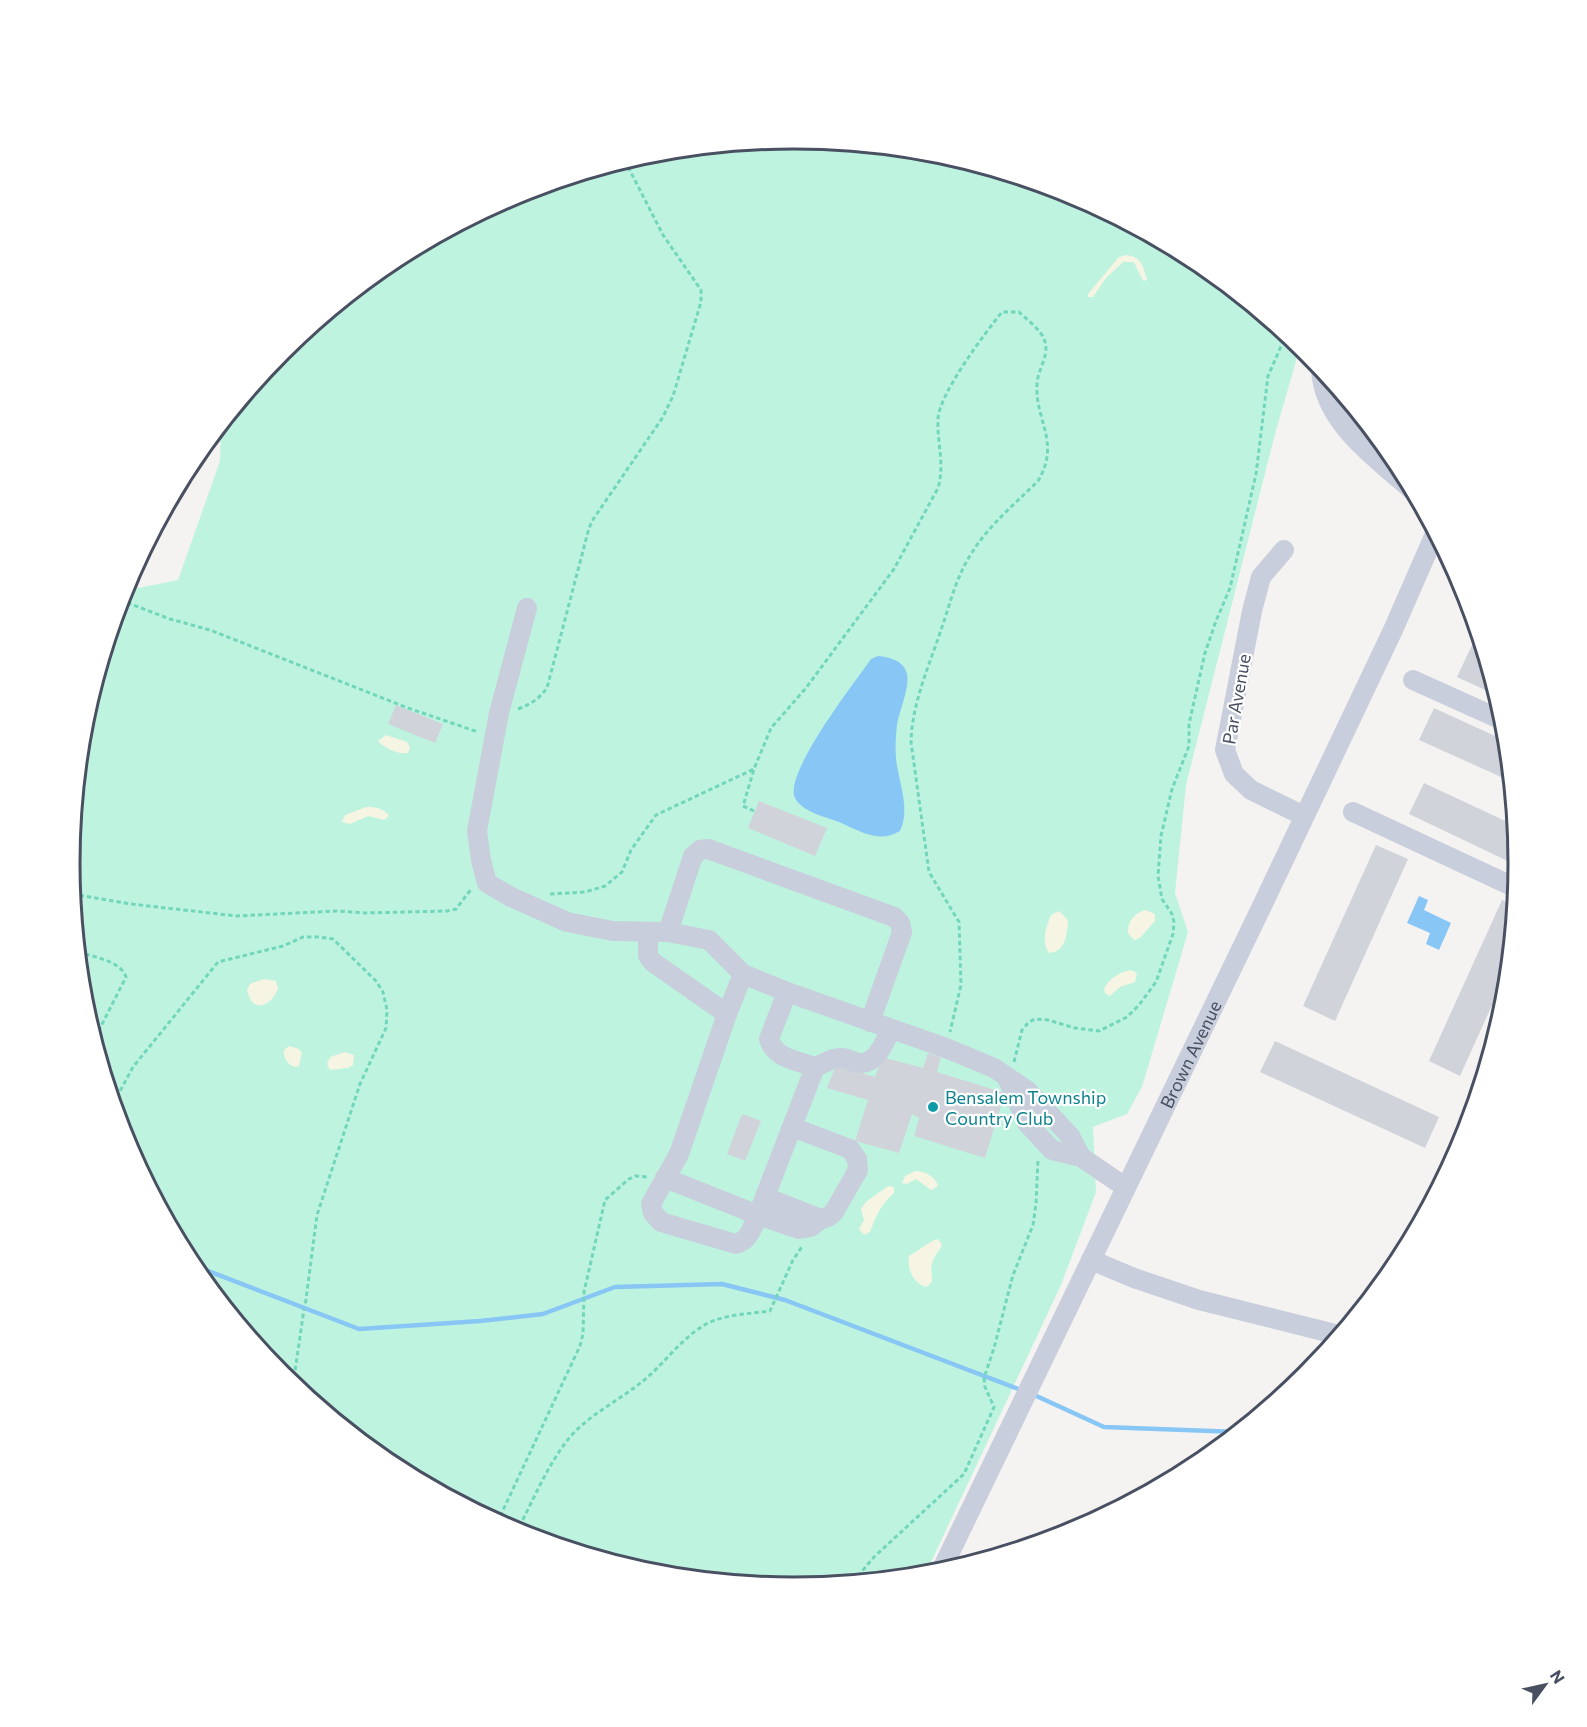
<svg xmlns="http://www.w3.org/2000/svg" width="1587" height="1727" font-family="Commissioner,sans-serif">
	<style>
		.green { fill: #bef4df }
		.sand { fill: #f6f4e3 }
		.water { fill: #88c6f5 }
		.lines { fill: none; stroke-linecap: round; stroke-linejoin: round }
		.stream { stroke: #88c6f5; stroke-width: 4.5 }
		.building { fill: #d1d3da }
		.path { stroke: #72d6bb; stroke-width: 3; stroke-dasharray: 4.5 3; stroke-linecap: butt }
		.minor { stroke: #c8cedb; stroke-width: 20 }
		.culture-dot { fill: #0f9aa8; stroke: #fff; stroke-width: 2 }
		.labels { text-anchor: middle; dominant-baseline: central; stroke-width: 4.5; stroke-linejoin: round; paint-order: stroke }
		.street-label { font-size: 18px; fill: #485062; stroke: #fff }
		.culture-label { font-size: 18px; fill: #0d838f; stroke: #fff; text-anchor: start }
		.rim { fill: none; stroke: #485062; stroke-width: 3 }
	</style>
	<rect width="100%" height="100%" fill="#f5f3f2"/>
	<path class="green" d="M794,139L935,153L1071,194L1196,261L1300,347L1275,434L1186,785L1175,893L1188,932L1142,1087L1127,1114L1093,1127L1096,1192L1061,1285L925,1575L793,1588L652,1574L516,1533L391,1466L281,1376L191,1266L124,1140L83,1005L69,863L83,722L124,586L138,588L178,580L220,461L221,424L281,351L372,277L401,259L405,254L517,194L652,153Z"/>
	<g class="sand">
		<path d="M1126,255C1142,257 1143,266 1147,280L1143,281L1134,262H1123L1106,278L1093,297H1088V294L1119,257Z"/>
		<path d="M386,735L407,742L410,748L408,753C399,755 384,748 378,741Z"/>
		<path d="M366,807C375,807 384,808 389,816L384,820L368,816L350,824L342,822L345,815Z"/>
		<path d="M1146,910L1155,914V921L1140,938L1134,940L1128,933C1127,922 1135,912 1146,910Z"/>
		<path d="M1059,911L1068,920C1067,934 1066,952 1049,953C1041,941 1046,927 1051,915Z"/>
		<path d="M1131,970L1137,973L1135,982L1120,987L1110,996L1105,993L1104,989C1108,979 1121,971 1131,970Z"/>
		<path d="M264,979L276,981L278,988C272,1006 252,1015 247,990L250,984Z"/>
		<path d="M289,1046L299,1049L302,1053L299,1066L295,1067C288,1065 283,1058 284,1050Z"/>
		<path d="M345,1052L354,1055L353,1065L348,1068L330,1070L327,1064L330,1057Z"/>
		<path d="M915,1171C925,1171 936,1177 938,1186L931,1190L916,1179L907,1184L902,1183L905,1176Z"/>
		<path d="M888,1186L894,1187V1193C881,1204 876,1216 870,1232L864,1235L859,1229L864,1220L861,1209L866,1202Z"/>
		<path d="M938,1239L942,1245C939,1252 933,1257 932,1264C929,1274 937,1281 926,1287C913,1283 907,1269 909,1256L934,1240Z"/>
	</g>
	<g class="water">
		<path d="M878,656C890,657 904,661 907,674C910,688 899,711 897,725C896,735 895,747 896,758C898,781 911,808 900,831C878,844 860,831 839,822C826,817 802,812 795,798C783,774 855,682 871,659Z"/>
		<path d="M1419,896L1428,900L1424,910L1451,923L1439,950L1426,944L1430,933L1407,923Z"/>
	</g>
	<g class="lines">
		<g class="stream">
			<path d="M190,1264L359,1329L480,1321L543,1314L615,1287L722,1284L785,1300L1021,1390"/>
			<path d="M1032,1394L1104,1427L1238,1432"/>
		</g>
	</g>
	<g class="building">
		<path d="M1472,645L1482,650L1496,695L1457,677Z"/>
		<path d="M396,705L443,724L435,743L388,724Z"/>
		<path d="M1434,708L1506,741L1510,781L1419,740Z"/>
		<path d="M1424,783L1514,825L1518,866L1409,814Z"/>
		<path d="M759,801L827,828L815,856L748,828Z"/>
		<path d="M1376,845L1408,859L1335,1021L1303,1006Z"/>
		<path d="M1502,900L1514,906L1507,972L1460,1076L1429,1061Z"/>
		<path d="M1275,1041L1439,1117L1425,1148L1260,1072Z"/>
		<path d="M928,1053L941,1057L937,1072L1005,1093L985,1158L914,1136L919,1118L912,1114L899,1153L855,1141L868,1100L827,1088L836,1065L875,1077L882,1057L923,1068Z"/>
		<path d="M742,1114L761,1121L745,1161L727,1154Z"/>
	</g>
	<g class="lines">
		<g class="path">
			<path d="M120,600L170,619L210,630L408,708L478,732"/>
			<path d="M518,709C531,704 539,699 547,688L589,528L594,518L663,417L673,396L701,302V290L663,235L625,161"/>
			<path d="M754,811L743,806L754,769L771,728L806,688L894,569L938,488C945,465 937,443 938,419C939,394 985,333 1002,312H1019C1027,320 1040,329 1044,339C1051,355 1037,369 1037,385C1035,421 1061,442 1038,481C1016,503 990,524 973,551C957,574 951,601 942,627C930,664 912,702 911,742L929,872L959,922L961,985L950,1032"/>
			<path d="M72,894L131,904L237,916L337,911L365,913L447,911L456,909L472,888"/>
			<path d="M550,894L585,892L605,886L622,872L631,850L656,815L754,769"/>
			<path d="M78,952C93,957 120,960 126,977L94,1040"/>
			<path d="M1014,1062L1022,1030L1029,1022L1035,1019L1048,1020L1075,1028L1099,1031L1127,1017L1139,1005L1156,982L1173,934L1174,922L1172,914L1162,899L1158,876L1161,836L1172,789L1189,746V724L1205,653L1216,621L1230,588L1256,474L1268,376L1286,335"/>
			<path d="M113,1104L133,1067L218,962L283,946L303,937H319L333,939L376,981L383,992L387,1010L386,1028L360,1084L317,1215L305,1307"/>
			<path d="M293,1385L304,1309"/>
			<path d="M497,1523L580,1346L583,1334L584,1292L605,1200L629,1179L635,1176L647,1177"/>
			<path d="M516,1533C533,1501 547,1465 570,1437C590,1414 620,1400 643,1381C664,1364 680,1340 703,1326C722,1314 749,1314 770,1311L793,1260L803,1245"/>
			<path d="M853,1582L874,1557L964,1474L994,1407L985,1387L984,1378L994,1348L1013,1275L1033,1225L1036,1203L1038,1160"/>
		</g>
		<g class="minor">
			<path d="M1321,370C1324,423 1376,458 1412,490"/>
			<path d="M1284,550L1261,577L1252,611L1225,750L1234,774L1251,790L1304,816"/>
			<path d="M527,608L499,713L477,831L481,860L487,883L511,897L567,922L613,931L668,932L709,940L743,974L787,992L946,1048L994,1068L1028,1091L1070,1136L1081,1157"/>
			<path d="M1413,680L1504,721"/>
			<path d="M1353,812L1516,888"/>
			<path d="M648,932V956L654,963L727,1014"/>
			<path d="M668,932L693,856L700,850L708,849L894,917L900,923L902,932L870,1022"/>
			<path d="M743,974L727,1014L679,1154L651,1204L653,1213L661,1222L736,1244C750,1240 752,1227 758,1215L815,1067"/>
			<path d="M787,992L769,1039C774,1058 798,1061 815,1067C824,1064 832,1057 842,1058C848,1058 854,1063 860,1063C877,1064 884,1042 891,1030"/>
			<path d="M1007,1078L1027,1123L1052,1150L1081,1157L1125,1187"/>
			<path d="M665,1178L758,1215L799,1229L811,1227L821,1219"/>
			<path d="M765,1197L821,1219L828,1217L834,1212L858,1170L857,1159L850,1149L792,1127"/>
			<path d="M1091,1260L1134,1278L1199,1300L1339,1335"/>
			<path id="s1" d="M940,1573L1262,906L1393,630L1435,534"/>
		</g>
	</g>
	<circle class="culture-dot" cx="933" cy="1107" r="6"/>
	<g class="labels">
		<g class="street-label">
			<text transform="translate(1236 699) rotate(-80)">Par Avenue</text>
			<text stroke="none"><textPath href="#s1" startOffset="576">Brown Avenue</textPath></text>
		</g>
		<g class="culture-label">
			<text x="945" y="1097">Bensalem Township<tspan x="945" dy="21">Country Club</tspan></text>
		</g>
	</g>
	<path d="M0 0H1587V1727H0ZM80 863a714 714 0 1 1 1428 0a714 714 0 1 1-1428 0Z" fill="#fff" fill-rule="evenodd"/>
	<path class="rim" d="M80 863a714 714 0 1 1 1428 0a714 714 0 1 1-1428 0Z"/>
	<g transform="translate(1545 1685) rotate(57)" stroke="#ffffff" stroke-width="4.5" paint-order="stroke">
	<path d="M0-4.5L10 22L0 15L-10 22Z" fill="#485062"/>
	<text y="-9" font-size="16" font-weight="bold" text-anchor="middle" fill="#485062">N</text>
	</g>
</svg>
